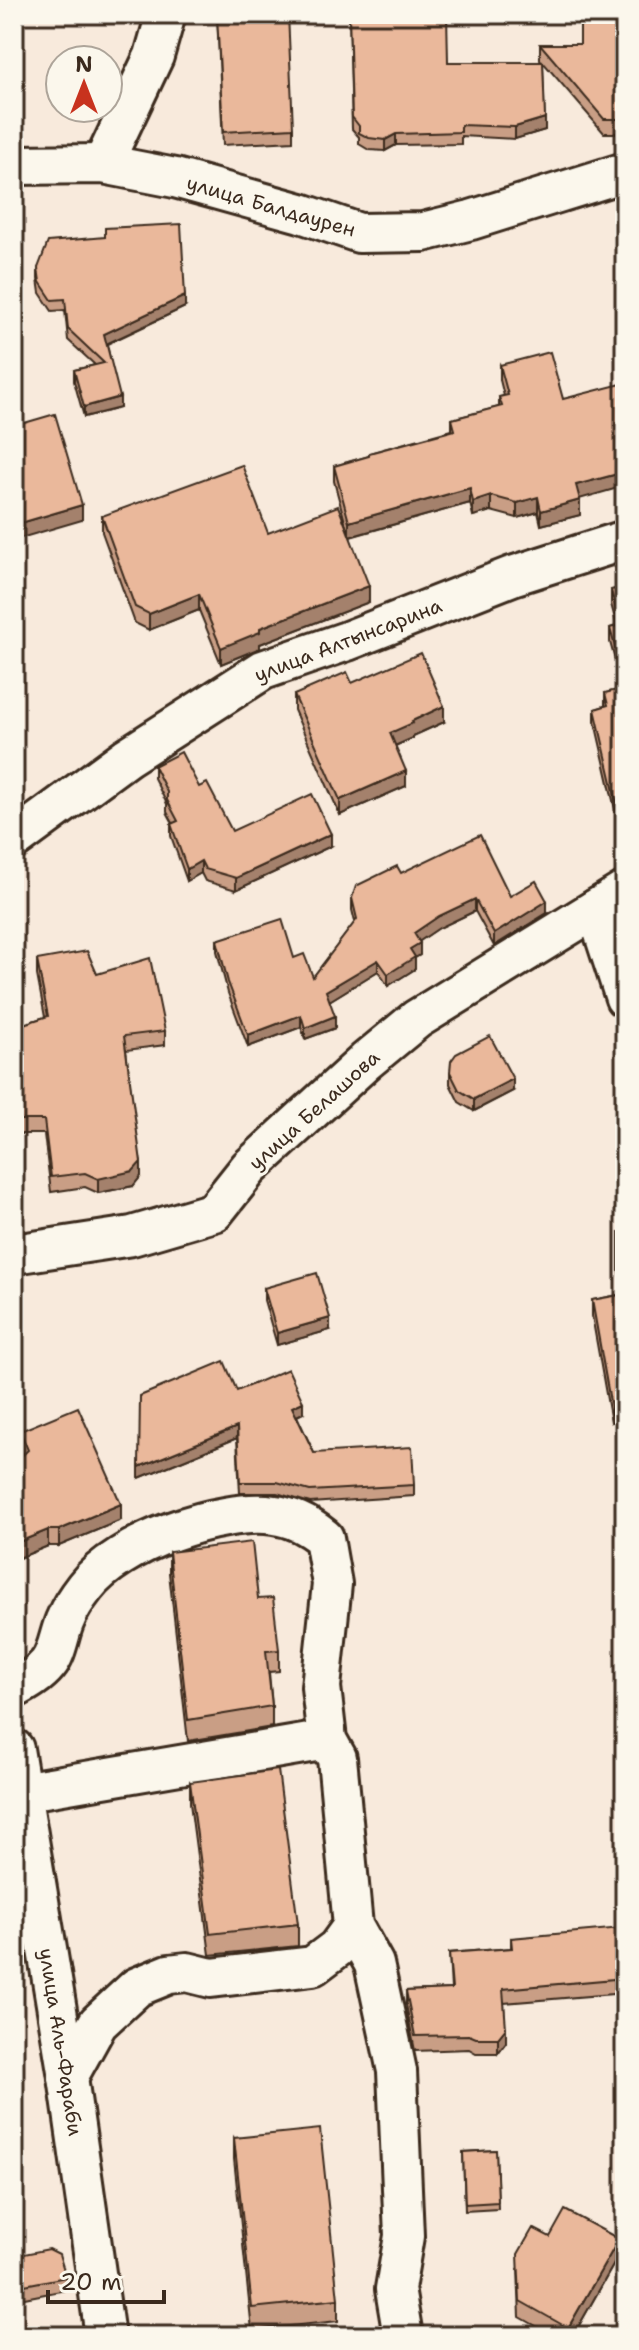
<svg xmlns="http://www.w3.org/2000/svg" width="639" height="2350" font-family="'Shantell Sans',sans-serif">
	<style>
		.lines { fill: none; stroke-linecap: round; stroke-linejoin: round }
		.minor-casing { stroke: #3b2a1e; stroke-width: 44 }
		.minor { stroke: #fbf7ec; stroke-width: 38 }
		.wall { fill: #c99e85; stroke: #3b2a1e; stroke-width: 2 }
		.shaded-wall { fill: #a4816c; stroke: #3b2a1e; stroke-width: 2 }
		.building { fill: #eab89b; stroke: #3b2a1e; stroke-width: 2 }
		.labels { text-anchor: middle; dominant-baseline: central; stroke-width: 6; stroke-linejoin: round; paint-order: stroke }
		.street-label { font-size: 20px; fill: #3b2a1e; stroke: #fbf7ec }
	</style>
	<rect width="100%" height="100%" fill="#f8eadc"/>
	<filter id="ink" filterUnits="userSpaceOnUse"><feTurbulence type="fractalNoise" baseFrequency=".0125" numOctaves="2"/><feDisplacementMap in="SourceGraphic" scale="16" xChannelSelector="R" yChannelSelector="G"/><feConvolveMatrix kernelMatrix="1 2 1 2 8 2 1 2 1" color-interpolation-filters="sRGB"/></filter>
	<g filter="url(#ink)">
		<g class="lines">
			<g class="minor-casing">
				<g id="minor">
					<path d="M103,164L154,56L166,14"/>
					<path d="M14,165L103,164L175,178L301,213L359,233L423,232L471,220L625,172"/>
					<path d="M14,840L127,757L263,670L347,641L512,576L625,540"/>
					<path d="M596,909L625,998"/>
					<path d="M14,1254L132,1236L214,1212L249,1168L366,1061L417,1019L625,891"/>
					<path d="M14,1689C27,1682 39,1675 48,1664C58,1652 59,1632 66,1618C70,1607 78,1596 85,1587C118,1543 221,1507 274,1515C293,1517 309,1526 324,1538L332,1584L321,1687L327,1740L337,1758L353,1926L374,1964L397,2071L404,2236L395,2289L403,2336"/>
					<path d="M14,1749L68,2077L105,2336"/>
					<path d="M21,1792L327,1740"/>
					<path d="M68,2077L98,2023L137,1987L169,1974L187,1972L211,1978L313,1966L337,1948L353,1926"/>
				</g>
			</g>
			<use href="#minor" class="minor"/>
		</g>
		<g class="wall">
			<path d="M217,14L293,128V141L223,145Z"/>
			<path d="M349,14L448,62H542L540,59V44H580L625,14V133H604L543,62L545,130L515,139L461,136V144L396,145L385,151L369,150L359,144V137L352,129Z"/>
			<path d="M38,268L185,307L107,344L120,408L84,417L74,381V370L95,365L68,340L65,310L52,311L40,293L38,279Z"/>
			<path d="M500,365L579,499L580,515L541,525L538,512L517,518L491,511L473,516L470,503L350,537L369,602L260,644V648L221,664L199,610L149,630L135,623L102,532V516L268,533L347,529L334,481V466L369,456V453L452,430V419L499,407V397L504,396L500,380Z"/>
			<path d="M625,587V830L620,831L595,722V709L605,706V693L623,689L610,642V628L617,626L611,604V590Z"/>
			<path d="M352,683L444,722L413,736V738L395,746L406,786L340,815L294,710V695Z"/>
			<path d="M154,766L199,787L232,831L331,846L236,890L205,881L201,873L187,881L171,836V824L173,823L167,812V804L154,778Z"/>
			<path d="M401,873L510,896L547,913L494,946L475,911L439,928L419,941L420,955L415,958V969L388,986L378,971L329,1001L335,1028L305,1039L301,1027L248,1047L228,993L217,951V940L294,958L313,977L355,922L352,910V898Z"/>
			<path d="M37,960L97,974L165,1031V1045L126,1050L141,1176L133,1186L98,1193L85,1187L51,1192L44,1134H14V1027L45,1017L37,975Z"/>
			<path d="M450,1072L513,1091L474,1111L459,1102L450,1084Z"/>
			<path d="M625,1231V1420L611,1422L592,1316V1300L623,1294L619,1272V1232Z"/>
			<path d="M264,1288L330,1330L277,1345L264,1300Z"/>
			<path d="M237,1391L303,1413L297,1416L314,1453L414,1485V1496L310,1503L277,1493H240L237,1438L139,1478Z"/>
			<path d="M20,1431L121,1520L59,1546H48L14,1560V1463L23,1454L20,1447Z"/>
			<path d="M169,1552L258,1599L279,1650V1671L269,1672L272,1706V1727L188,1741L169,1573Z"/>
			<path d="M190,1782L298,1924V1946L210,1955L190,1803Z"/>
			<path d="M511,1938L625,1964V1993L504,2003L506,2042L498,2053H476L469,2049L415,2051L406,2005V1991L451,1989L449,1953L511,1948Z"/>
			<path d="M234,2138L338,2299V2321L252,2330L234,2159Z"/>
			<path d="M496,2150L498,2209L465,2211L463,2152Z"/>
			<path d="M550,2237L619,2255L573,2336H554L520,2317L518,2269Z"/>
			<path d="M14,2256L66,2277V2290L14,2300Z"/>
		</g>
		<g class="shaded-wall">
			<path d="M545,118V130L515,139V127Z"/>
			<path d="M396,134V145L385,151V140Z"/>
			<path d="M185,296V307L104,345V334Z"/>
			<path d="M120,397V408L84,417V407Z"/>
			<path d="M625,472V486L576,500V485Z"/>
			<path d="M470,488V503L349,537V522Z"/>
			<path d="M491,496V511L473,516V502Z"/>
			<path d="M538,497V512L517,518V503Z"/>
			<path d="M580,500V515L541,525V511Z"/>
			<path d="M82,505V520L14,540V525Z"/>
			<path d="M369,586V602L260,644V648L221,664V648L260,628Z"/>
			<path d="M199,594V610L149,630V614Z"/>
			<path d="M444,706V722L413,736V738L390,748V733L412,721Z"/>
			<path d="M406,771V786L340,815V800Z"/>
			<path d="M625,816V830L620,831V817Z"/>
			<path d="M331,834V846L236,890V878Z"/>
			<path d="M201,861V873L187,881V869Z"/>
			<path d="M475,899V911L439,928L414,945V933L439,916Z"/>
			<path d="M547,901V913L494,946V934Z"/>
			<path d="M420,943V955L415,958V969L388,986V974L410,949Z"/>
			<path d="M378,960V971L326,1003V991Z"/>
			<path d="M301,1015V1027L248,1047V1035Z"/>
			<path d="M335,1016V1028L305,1039V1028Z"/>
			<path d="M513,1079V1091L474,1111V1099Z"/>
			<path d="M141,1162V1176L133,1186L98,1193V1179Z"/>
			<path d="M330,1318V1330L277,1345V1333Z"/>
			<path d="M303,1402V1413L292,1418V1407Z"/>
			<path d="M625,1404V1420L611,1422V1407Z"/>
			<path d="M237,1427V1438L139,1478V1467Z"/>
			<path d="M121,1504V1520L59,1546V1530Z"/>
			<path d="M48,1530V1546L14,1560V1544Z"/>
			<path d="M506,2028V2042L498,2053V2038Z"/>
			<path d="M619,2239V2255L573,2336H568V2328Z"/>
		</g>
		<g class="building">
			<path d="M217,14H288L293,128L223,132Z"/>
			<path d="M349,14H447L448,62H543L545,118L515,127L461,125V132L396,134L385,140L369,138L359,133V126L352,117Z"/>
			<path d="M580,14H625V119H604L540,44H580Z"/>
			<path d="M181,224L185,296L104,334L120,397L84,407L74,370L104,363L68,329L65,299L52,300L40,282L38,268L48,242L105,237V228Z"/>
			<path d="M550,352L563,399L625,383V472L576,485L580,500L541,511L538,497L517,503L491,496L473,502L470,488L349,522L334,466L369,456V453L455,430L452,419L502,406L499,397L508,395L500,365Z"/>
			<path d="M55,414L82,505L14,525V426Z"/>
			<path d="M242,465L268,533L338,506L369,586L260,628V632L221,648L199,594L149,614L135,607L102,516Z"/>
			<path d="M625,587V684L610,628L620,625L611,590Z"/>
			<path d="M421,653L444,706L412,721L413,723L390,733L406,771L340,800L294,695L347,672L352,683Z"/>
			<path d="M625,688V816L620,817L595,709L608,705L605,693Z"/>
			<path d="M181,752L199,787L207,783L232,831L312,794L331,834L236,878L205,869L201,861L187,869L171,824L178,821L167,800V792L154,766Z"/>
			<path d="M480,835L510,896L536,881L547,901L494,934L475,899L439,916L414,933L420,943L410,949L415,957L388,974L378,960L326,991L335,1016L305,1028L301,1015L248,1035L228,982L217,940L282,919L294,958L304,954L313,977L357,919L352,898L356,886L397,866L401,873Z"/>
			<path d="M87,951L97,974L150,958L165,1031L124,1036L141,1162L133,1171L98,1179L85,1173L51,1177L44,1120H14V1027L48,1016L37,960Z"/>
			<path d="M490,1036L513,1079L474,1099L459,1090L450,1072L451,1061L456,1054Z"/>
			<path d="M625,1231V1288L619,1256L621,1245L619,1232Z"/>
			<path d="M317,1273L330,1318L277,1333L264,1288Z"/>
			<path d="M625,1294V1404L611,1407L592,1300Z"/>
			<path d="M224,1361L237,1391L288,1369L303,1402L292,1407L314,1453L412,1447L414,1485L310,1491L277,1482H240L237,1427L139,1467L140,1396Z"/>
			<path d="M78,1407L121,1504L59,1530H48L14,1544V1463L28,1450L20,1431Z"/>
			<path d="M252,1542L258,1599L273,1598L279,1650L266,1651L272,1706L188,1720L169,1552Z"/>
			<path d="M278,1770L298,1924L210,1934L190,1782Z"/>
			<path d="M622,1928L625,1978L503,1989L506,2028L498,2038H476L469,2035L415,2036L406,1991L452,1989L449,1953L512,1948L511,1938Z"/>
			<path d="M320,2129L338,2299L252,2308L234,2138Z"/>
			<path d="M496,2150L498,2202L465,2204L463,2152Z"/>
			<path d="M565,2210L619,2239L568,2328L520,2301L518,2254L533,2228L550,2237Z"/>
			<path d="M49,2249L59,2254L66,2277L14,2287V2256Z"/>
		</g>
	</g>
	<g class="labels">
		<g class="street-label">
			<text transform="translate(271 206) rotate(16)">улица Балдаурен</text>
			<text transform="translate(348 640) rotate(-21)">улица Алтынсарина</text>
			<text transform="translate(314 1110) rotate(-42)">улица Белашова</text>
			<text transform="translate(61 2042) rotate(81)">улица Аль-Фараби</text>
		</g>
	</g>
	<rect width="639" height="2350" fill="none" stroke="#fbf7ec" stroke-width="48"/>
	<rect x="24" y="24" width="591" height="2302" fill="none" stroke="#3b2a1e" stroke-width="3" filter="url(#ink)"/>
	<g transform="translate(84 84)"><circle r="38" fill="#fbf7ec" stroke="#aea59a" stroke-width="2"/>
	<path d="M0-6L14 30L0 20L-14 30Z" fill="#c8321e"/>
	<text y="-12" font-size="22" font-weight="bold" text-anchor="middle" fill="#3b2a1e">N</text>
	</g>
	<path d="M48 2290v12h116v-12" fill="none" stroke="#3b2a1e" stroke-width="4"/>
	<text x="60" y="2290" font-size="24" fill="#3b2a1e" stroke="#fbf7ec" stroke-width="6" paint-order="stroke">20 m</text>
</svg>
